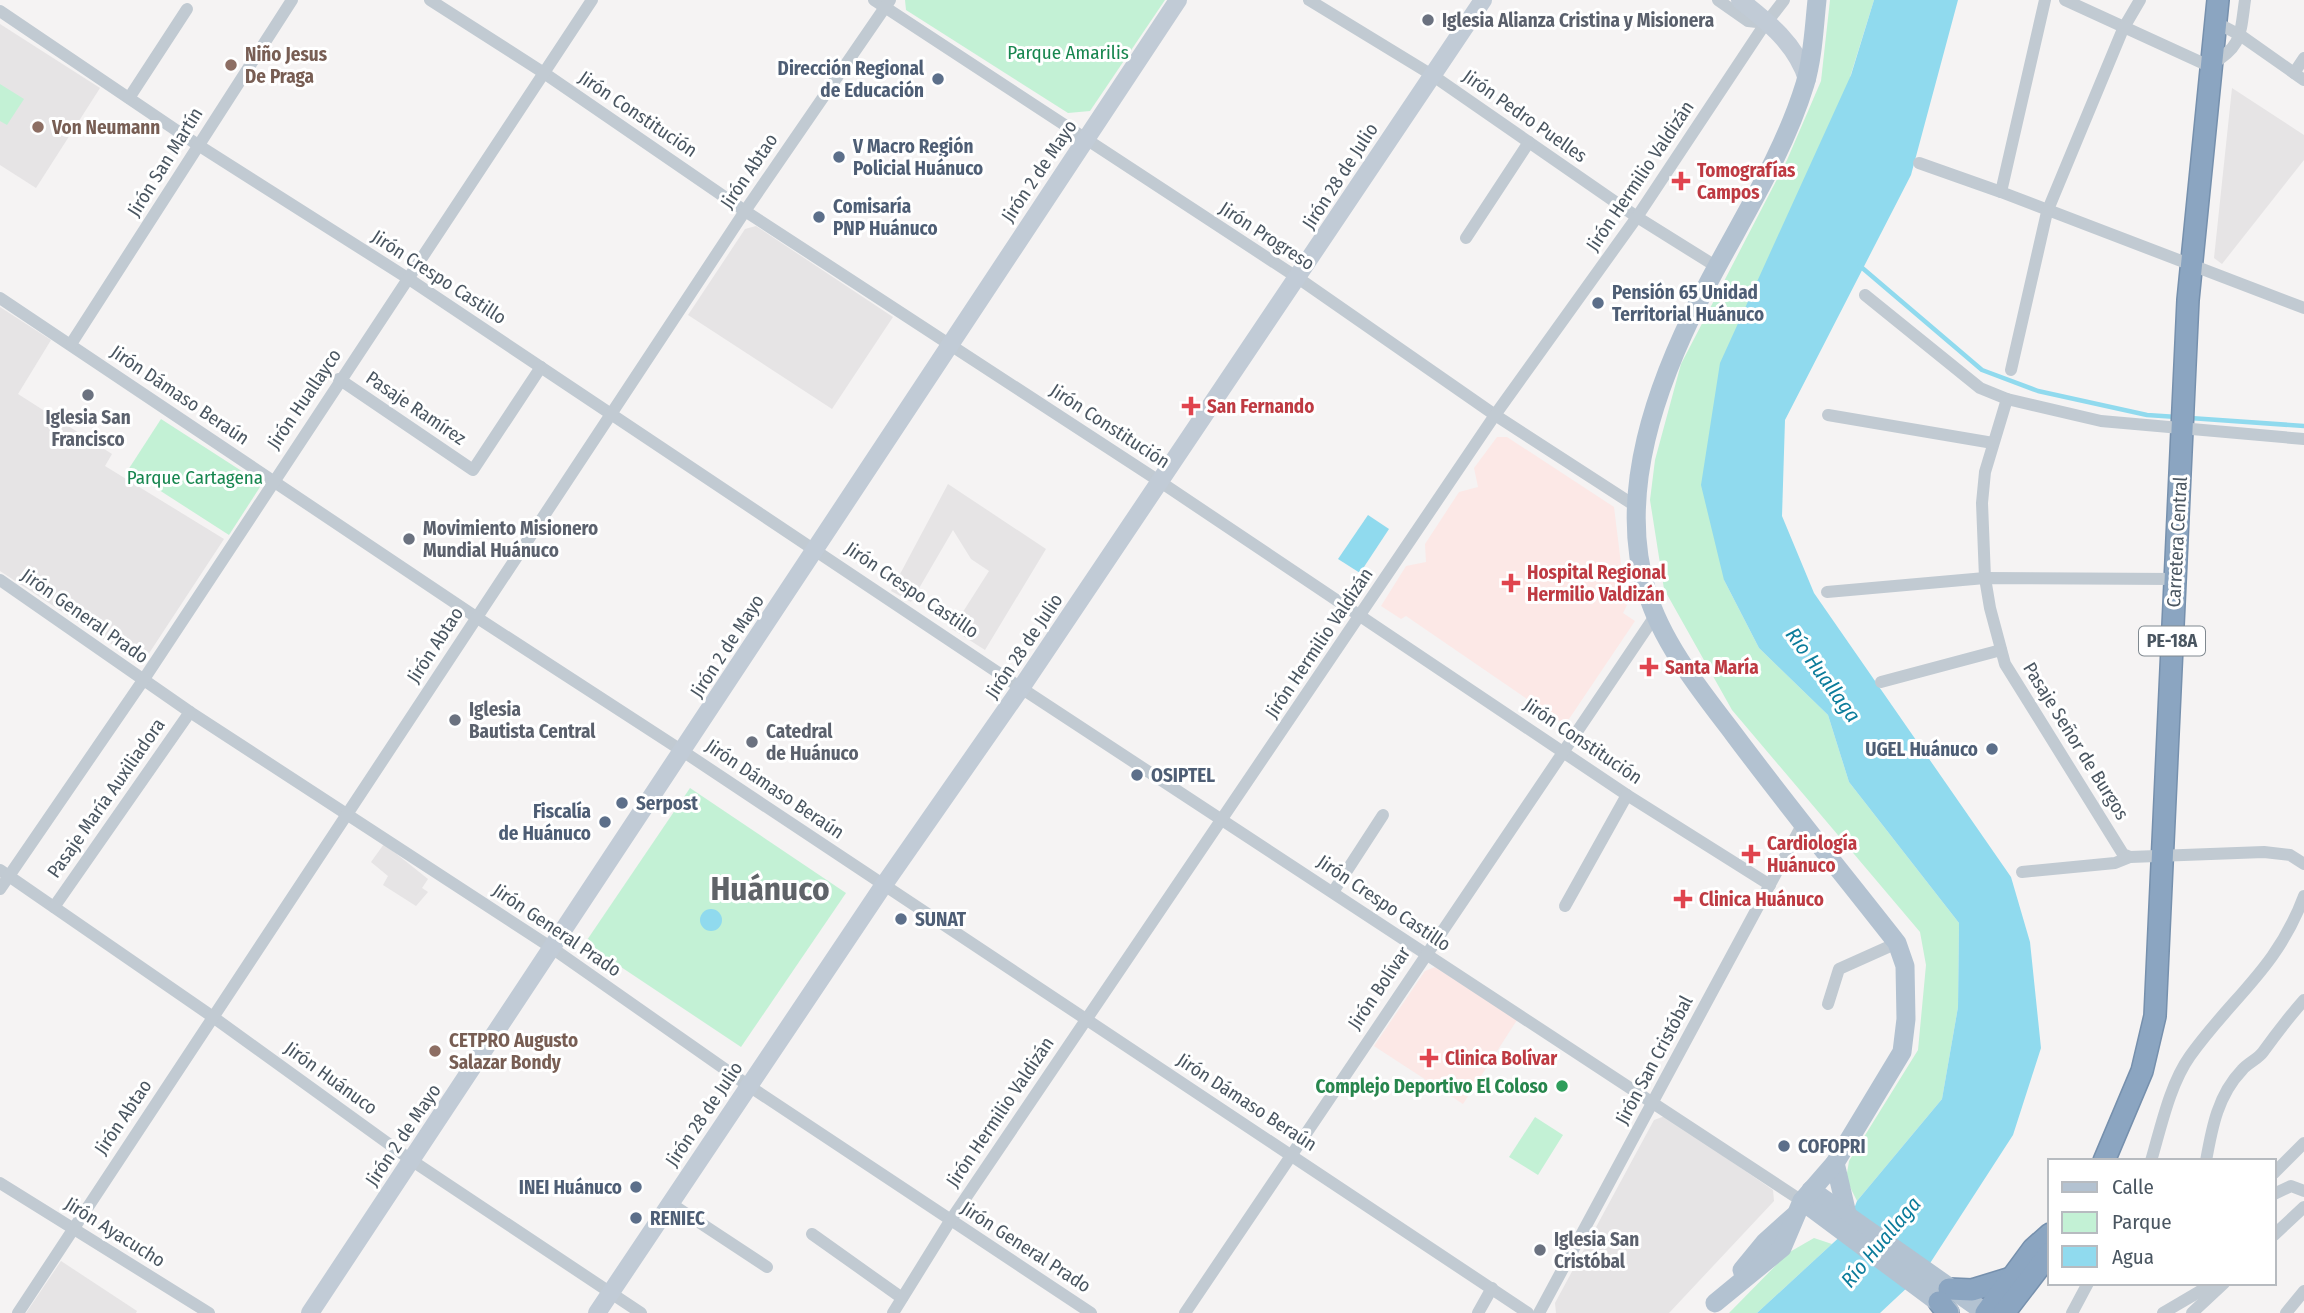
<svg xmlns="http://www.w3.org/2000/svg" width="2304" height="1313" font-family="'Fira Sans Condensed',sans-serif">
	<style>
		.education { fill: #e6e4e5 }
		.medical { fill: #fce8e6 }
		.green { fill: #c3f1d5 }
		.water { fill: #90daee }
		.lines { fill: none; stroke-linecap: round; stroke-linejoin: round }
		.stream { stroke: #90daee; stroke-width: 4.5 }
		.highway-casing { stroke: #7690ad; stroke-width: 24 }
		.street { stroke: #c1cad2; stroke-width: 12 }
		.secondary { stroke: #c1cbd6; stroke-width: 18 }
		.primary { stroke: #b3c2d1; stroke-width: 19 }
		.highway { stroke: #8ba5c1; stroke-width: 21 }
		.worship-dot { fill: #6b7280; stroke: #fff; stroke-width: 2.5 }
		.education-dot { fill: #8d6e63; stroke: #fff; stroke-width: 2.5 }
		.service-dot { fill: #5c6f8a; stroke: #fff; stroke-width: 2.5 }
		.health-dot { fill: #e0444e; stroke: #fff; stroke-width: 2.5 }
		.leisure-dot { fill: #2e9e5b; stroke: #fff; stroke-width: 2.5 }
		.labels { text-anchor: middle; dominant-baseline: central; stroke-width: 6; stroke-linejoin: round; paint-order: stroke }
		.shield { fill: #fff; stroke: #808990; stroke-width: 2 }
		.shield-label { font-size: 18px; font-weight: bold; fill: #4a5661 }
		.worship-label { font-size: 19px; font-weight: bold; fill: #5b616d; stroke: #fff; text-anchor: start }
		.park-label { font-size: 19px; fill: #17864f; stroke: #fff }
		.education-label { font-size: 19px; font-weight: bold; fill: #785e54; stroke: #fff; text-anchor: start }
		.service-label { font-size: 19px; font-weight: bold; fill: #4e5e75; stroke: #fff; text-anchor: start }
		.street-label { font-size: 19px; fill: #4a5661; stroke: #fff }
		.health-label { font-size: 19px; font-weight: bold; fill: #be3a42; stroke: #fff; text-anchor: start }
		.leisure-label { font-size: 19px; font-weight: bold; fill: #27864d; stroke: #fff; text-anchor: end }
		.water-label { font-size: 21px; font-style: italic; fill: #0c7c9b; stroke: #fff }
		.town-label { font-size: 33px; font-weight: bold; fill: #5f6368; stroke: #fff }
	</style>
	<rect width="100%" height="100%" fill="#f5f3f3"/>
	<g class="education">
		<path d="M0,24L100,88L36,188L0,165Z"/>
		<path d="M2232,88L2304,135V160L2222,264L2214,258Z"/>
		<path d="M756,226L893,317L832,409L688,315L745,229Z"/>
		<path d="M0,307L51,340L18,394L112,454L105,466L224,539L142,664L0,571Z"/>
		<path d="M948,484L1046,549L985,650L952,629L989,571L971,559L953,530L911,602L891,591Z"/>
		<path d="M384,844L428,879L422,888L428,892L416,906L383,885L388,876L371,862Z"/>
		<path d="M1665,1116L1773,1190L1774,1201L1669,1313H1556L1555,1303L1654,1120Z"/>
		<path d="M61,1261L137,1311L136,1313H26Z"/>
	</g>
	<g class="medical">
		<path d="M1497,437H1507L1614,507L1625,596L1622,602L1627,605L1623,613L1635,621L1565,725L1406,616L1401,619L1381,606L1406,566L1426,562L1425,544L1459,492L1478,487L1474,468Z"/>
		<path d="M1435,967L1517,1020L1463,1104L1374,1046L1425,971Z"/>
	</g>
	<g class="green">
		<path d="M905,0H1165L1090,111L1068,113L906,10Z"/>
		<path d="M1830,0H1874L1851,74L1724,580L1759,648L1828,715L1849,782L1959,923L1958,1007L1942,1099L1857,1201L1846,1179L1849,1161L1918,1050L1926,965L1920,932L1732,710L1664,589L1650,500L1655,460L1681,364L1787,160L1821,81Z"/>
		<path d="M0,84L24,99L7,125L0,121Z"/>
		<path d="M161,419L262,484L229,535L128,470Z"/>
		<path d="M690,788L846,893L741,1047L585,943Z"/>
		<path d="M1535,1117L1563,1135L1538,1175L1509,1157Z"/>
		<path d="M1814,1238L1832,1244L1757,1313H1729L1788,1253Z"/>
	</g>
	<g class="water">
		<path d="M1874,0H1958L1911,175L1785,420L1782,516L1814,593L2011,877L2030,942L2041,1048L2013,1135L1925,1271L1880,1313H1757L1845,1232L1857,1201L1942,1099L1958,1007L1959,923L1849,782L1828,715L1759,648L1724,580L1701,485L1720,363L1851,75Z"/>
		<path d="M1368,515L1389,529L1360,573L1338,559Z"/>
		<circle cx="711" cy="920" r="11"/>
	</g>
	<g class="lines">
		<g class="stream">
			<path d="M1860,266L1982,370L2038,391L2147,415L2177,417"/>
			<path d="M2190,418L2304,426"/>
		</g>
		<g class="highway-casing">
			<g id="highway">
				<path d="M2104,1161L2142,1071L2155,1016L2188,300L2218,0"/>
				<path d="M1949,1289L1972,1290L2011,1278"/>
				<path d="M1939,1302L1948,1313"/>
				<path d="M1986,1313L2033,1249L2050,1234"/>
				<path d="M2004,1313L2050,1253"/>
			</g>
		</g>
		<g class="street">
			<path d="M430,0L544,73L745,211L1159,481L1627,795L1770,885"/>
			<path d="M874,0L1298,278L1495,415L1637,507"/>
			<path d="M1309,0L1432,75L1637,217L1717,267"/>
			<path d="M1718,0L1748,21L1766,23"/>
			<path d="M2045,0L2001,192L2304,308"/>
			<path d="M2065,0L2209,66C2242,47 2240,36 2245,0"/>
			<path d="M0,11L198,145L409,279L1021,688L1802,1201"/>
			<path d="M2215,22L2240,35L2304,80"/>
			<path d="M2294,73L2304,58"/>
			<path d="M129,98L187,9"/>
			<path d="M1919,163L2001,192"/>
			<path d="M1466,238L1529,142"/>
			<path d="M1865,295L1980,388L2007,399L2101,421L2304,439"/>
			<path d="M0,298L476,617L684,752L1528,1313"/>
			<path d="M71,344L292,0"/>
			<path d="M2011,370L2047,212L2123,29L2140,0"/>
			<path d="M339,379L473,470L541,367"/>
			<path d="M2007,399L1985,472L1982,503L1985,578L1990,608L2005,664L2123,854L2130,857L2264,852L2290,855L2304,864"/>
			<path d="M1828,415L1993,443"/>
			<path d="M0,580L190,712L552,948L749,1086L1091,1313"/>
			<path d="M1827,592L1985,578L2175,579"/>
			<path d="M1881,682L2001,650"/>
			<path d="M0,870L213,1017L411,1160L641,1313"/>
			<path d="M2022,872L2115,863L2130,857"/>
			<path d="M0,889L144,679L592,0"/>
			<path d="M1333,892L1383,815"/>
			<path d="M1565,906L1627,795"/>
			<path d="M54,907L190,712"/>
			<path d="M1828,1004L1839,969L1897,943"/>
			<path d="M2151,1161C2161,1127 2170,1084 2190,1056C2232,997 2277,969 2304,896"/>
			<path d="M2206,1161C2212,1127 2218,1095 2242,1070C2248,1063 2258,1059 2263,1052C2276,1034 2289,1017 2304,1000"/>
			<path d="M2274,1173L2304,1143"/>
			<path d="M0,1183L209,1313"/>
			<path d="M2274,1194L2291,1186L2304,1191"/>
			<path d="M670,1203L767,1267"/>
			<path d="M812,1234L902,1298"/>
			<path d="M2274,1235L2304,1207"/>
			<path d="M18,1313L745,211L890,0"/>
			<path d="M893,1313L950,1221L1495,415L1637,217L1761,30L1784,0"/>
			<path d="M1185,1313L1655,616"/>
			<path d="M1478,1313L1492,1288"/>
			<path d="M1539,1313L1802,825"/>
			<path d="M2072,1313L2088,1283"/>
			<path d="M2163,1313L2214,1283"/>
			<path d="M2192,1313L2224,1283"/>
			<path d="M2286,1313L2304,1291"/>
		</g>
		<g class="secondary">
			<path d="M1740,0C1768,22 1796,44 1807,79"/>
			<path d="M310,1313L1178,0"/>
			<path d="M597,1313L883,886L1021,688L1483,0"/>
		</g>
		<g class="primary">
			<path d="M1835,1163L1847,1214"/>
			<path d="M1811,1190L1986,1313"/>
			<path d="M1802,1201L1950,1311"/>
			<path d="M1742,1270L1765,1242L1794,1216"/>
			<path d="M1715,1303L1782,1248L1802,1201L1835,1163L1902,1052L1906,1019L1905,966L1897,943C1842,873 1786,804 1733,733C1701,691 1662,643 1647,592C1616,493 1657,383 1702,295C1737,226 1782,159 1805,84C1813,57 1814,28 1817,0"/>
		</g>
		<use href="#highway" class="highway"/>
	</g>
	<g class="worship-dot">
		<circle cx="1428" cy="20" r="7"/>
		<circle cx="88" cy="395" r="7"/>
		<circle cx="409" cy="539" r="7"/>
		<circle cx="455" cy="720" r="7"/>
		<circle cx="752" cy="742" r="7"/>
		<circle cx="1540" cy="1250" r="7"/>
	</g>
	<g class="education-dot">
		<circle cx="231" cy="65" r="7"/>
		<circle cx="38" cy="127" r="7"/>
		<circle cx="435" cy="1051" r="7"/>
	</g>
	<g class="service-dot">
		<circle cx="938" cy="79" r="7"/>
		<circle cx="839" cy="157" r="7"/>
		<circle cx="819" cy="217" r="7"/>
		<circle cx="1598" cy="303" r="7"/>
		<circle cx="1992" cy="749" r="7"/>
		<circle cx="1137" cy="775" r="7"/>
		<circle cx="622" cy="803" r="7"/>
		<circle cx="605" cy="822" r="7"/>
		<circle cx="901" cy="919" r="7"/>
		<circle cx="1784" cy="1146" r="7"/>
		<circle cx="636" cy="1187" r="7"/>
		<circle cx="636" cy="1218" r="7"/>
	</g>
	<g class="health-dot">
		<path d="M1677.5 170.5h7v7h7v7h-7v7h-7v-7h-7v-7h7z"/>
		<path d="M1187.5 395.5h7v7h7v7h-7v7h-7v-7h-7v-7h7z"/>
		<path d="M1507.5 572.5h7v7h7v7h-7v7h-7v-7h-7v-7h7z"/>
		<path d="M1645.5 656.5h7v7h7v7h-7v7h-7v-7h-7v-7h7z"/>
		<path d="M1747.5 843.5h7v7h7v7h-7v7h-7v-7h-7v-7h7z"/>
		<path d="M1679.5 888.5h7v7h7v7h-7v7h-7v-7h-7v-7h7z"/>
		<path d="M1425.5 1047.5h7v7h7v7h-7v7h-7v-7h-7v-7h7z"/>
	</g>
	<circle class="leisure-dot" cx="1562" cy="1086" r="7"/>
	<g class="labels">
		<rect class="shield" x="2139" y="626.5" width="66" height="29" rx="5"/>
		<g class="shield-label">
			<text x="2172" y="641">PE-18A</text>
		</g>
		<g class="worship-label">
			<text x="1442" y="20">Iglesia Alianza Cristina y Misionera</text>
			<text x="88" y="417" text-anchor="middle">Iglesia San<tspan x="88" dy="22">Francisco</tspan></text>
			<text x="423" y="528">Movimiento Misionero<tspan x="423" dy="22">Mundial Huánuco</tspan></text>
			<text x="469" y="709">Iglesia<tspan x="469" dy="22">Bautista Central</tspan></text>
			<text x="766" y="731">Catedral<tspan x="766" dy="22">de Huánuco</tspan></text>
			<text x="1554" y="1239">Iglesia San<tspan x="1554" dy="22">Cristóbal</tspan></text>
		</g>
		<g class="park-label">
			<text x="1068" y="52">Parque Amarilis</text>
			<text x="195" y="477">Parque Cartagena</text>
		</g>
		<g class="education-label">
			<text x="245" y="54">Niño Jesus<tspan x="245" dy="22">De Praga</tspan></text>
			<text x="52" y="127">Von Neumann</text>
			<text x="449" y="1040">CETPRO Augusto<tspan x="449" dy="22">Salazar Bondy</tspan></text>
		</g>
		<g class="service-label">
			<text x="924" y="68" text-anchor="end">Dirección Regional<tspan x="924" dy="22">de Educación</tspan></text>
			<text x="853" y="146">V Macro Región<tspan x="853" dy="22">Policial Huánuco</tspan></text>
			<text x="833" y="206">Comisaría<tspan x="833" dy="22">PNP Huánuco</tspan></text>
			<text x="1612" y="292">Pensión 65 Unidad<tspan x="1612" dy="22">Territorial Huánuco</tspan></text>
			<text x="1978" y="749" text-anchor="end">UGEL Huánuco</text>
			<text x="1151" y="775">OSIPTEL</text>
			<text x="636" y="803">Serpost</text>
			<text x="591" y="811" text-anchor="end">Fiscalía<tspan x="591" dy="22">de Huánuco</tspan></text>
			<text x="915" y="919">SUNAT</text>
			<text x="1798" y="1146">COFOPRI</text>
			<text x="622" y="1187" text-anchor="end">INEI Huánuco</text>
			<text x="650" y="1218">RENIEC</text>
		</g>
		<g class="street-label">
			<text transform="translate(638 114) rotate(34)">Jirón Constitución</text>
			<text transform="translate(1525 116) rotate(35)">Jirón Pedro Puelles</text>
			<text transform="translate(165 162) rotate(-58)">Jirón San Martín</text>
			<text transform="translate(749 171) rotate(-56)">Jirón Abtao</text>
			<text transform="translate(1039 171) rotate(-56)">Jirón 2 de Mayo</text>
			<text transform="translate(1340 176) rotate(-57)">Jirón 28 de Julio</text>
			<text transform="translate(1640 176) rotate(-56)">Jirón Hermilio Valdizán</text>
			<text transform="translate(1267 236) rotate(33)">Jirón Progreso</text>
			<text transform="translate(439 277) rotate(33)">Jirón Crespo Castillo</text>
			<text transform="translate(180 395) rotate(34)">Jirón Dámaso Beraún</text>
			<text transform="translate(304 399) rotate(-56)">Jirón Huallayco</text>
			<text transform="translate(416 408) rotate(34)">Pasaje Ramírez</text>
			<text transform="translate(1110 426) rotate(33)">Jirón Constitución</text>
			<text transform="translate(2177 542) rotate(-87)">Carretera Central</text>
			<text transform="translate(912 590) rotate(34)">Jirón Crespo Castillo</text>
			<text transform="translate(85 616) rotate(35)">Jirón General Prado</text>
			<text transform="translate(1319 643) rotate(-56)">Jirón Hermilio Valdizán</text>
			<text transform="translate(435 645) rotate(-57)">Jirón Abtao</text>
			<text transform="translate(727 646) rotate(-57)">Jirón 2 de Mayo</text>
			<text transform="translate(1024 646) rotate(-56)">Jirón 28 de Julio</text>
			<text transform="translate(1583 741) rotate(34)">Jirón Constitución</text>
			<text transform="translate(2076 741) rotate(58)">Pasaje Señor de Burgos</text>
			<text transform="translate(775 789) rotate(34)">Jirón Dámaso Beraún</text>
			<text transform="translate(106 798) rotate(-55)">Pasaje María Auxiliadora</text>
			<text transform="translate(1384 903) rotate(34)">Jirón Crespo Castillo</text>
			<text transform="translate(557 930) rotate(34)">Jirón General Prado</text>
			<text transform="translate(1379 988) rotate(-56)">Jirón Bolívar</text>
			<text transform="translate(1654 1060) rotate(-62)">Jirón San Cristóbal</text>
			<text transform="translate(331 1078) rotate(36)">Jirón Huánuco</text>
			<text transform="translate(1247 1102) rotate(33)">Jirón Dámaso Beraún</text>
			<text transform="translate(1000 1112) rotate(-56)">Jirón Hermilio Valdizán</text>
			<text transform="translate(704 1114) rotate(-56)">Jirón 28 de Julio</text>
			<text transform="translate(123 1117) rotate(-56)">Jirón Abtao</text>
			<text transform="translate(403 1135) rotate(-56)">Jirón 2 de Mayo</text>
			<text transform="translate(115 1232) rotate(32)">Jirón Ayacucho</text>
			<text transform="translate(1026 1247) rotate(33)">Jirón General Prado</text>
		</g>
		<g class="health-label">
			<text x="1697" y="170">Tomografías<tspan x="1697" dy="22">Campos</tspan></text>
			<text x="1207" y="406">San Fernando</text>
			<text x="1527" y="572">Hospital Regional<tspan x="1527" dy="22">Hermilio Valdizán</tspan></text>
			<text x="1665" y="667">Santa María</text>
			<text x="1767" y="843">Cardiología<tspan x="1767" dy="22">Huánuco</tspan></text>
			<text x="1699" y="899">Clinica Huánuco</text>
			<text x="1445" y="1058">Clinica Bolívar</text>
		</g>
		<g class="leisure-label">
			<text x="1548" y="1086">Complejo Deportivo El Coloso</text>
		</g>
		<g class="water-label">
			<text transform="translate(1823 675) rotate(54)">Río Huallaga</text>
			<text transform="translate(1881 1242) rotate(-50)">Río Huallaga</text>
		</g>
		<g class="town-label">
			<text x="770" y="889">Huánuco</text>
		</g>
	</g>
	<rect x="2048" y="1159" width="228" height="126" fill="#ffffff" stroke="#b7bbc0" stroke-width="2"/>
	<rect x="2062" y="1182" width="35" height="10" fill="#b3c2d1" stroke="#b7bbc0" stroke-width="2"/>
	<text x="2112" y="1194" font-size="21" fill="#4a5661">Calle</text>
	<rect x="2062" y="1212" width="35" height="21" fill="#c3f1d5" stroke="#b7bbc0" stroke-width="2"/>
	<text x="2112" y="1229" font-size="21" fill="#4a5661">Parque</text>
	<rect x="2062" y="1246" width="35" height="21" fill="#90daee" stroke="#b7bbc0" stroke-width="2"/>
	<text x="2112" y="1264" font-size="21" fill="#4a5661">Agua</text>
</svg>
